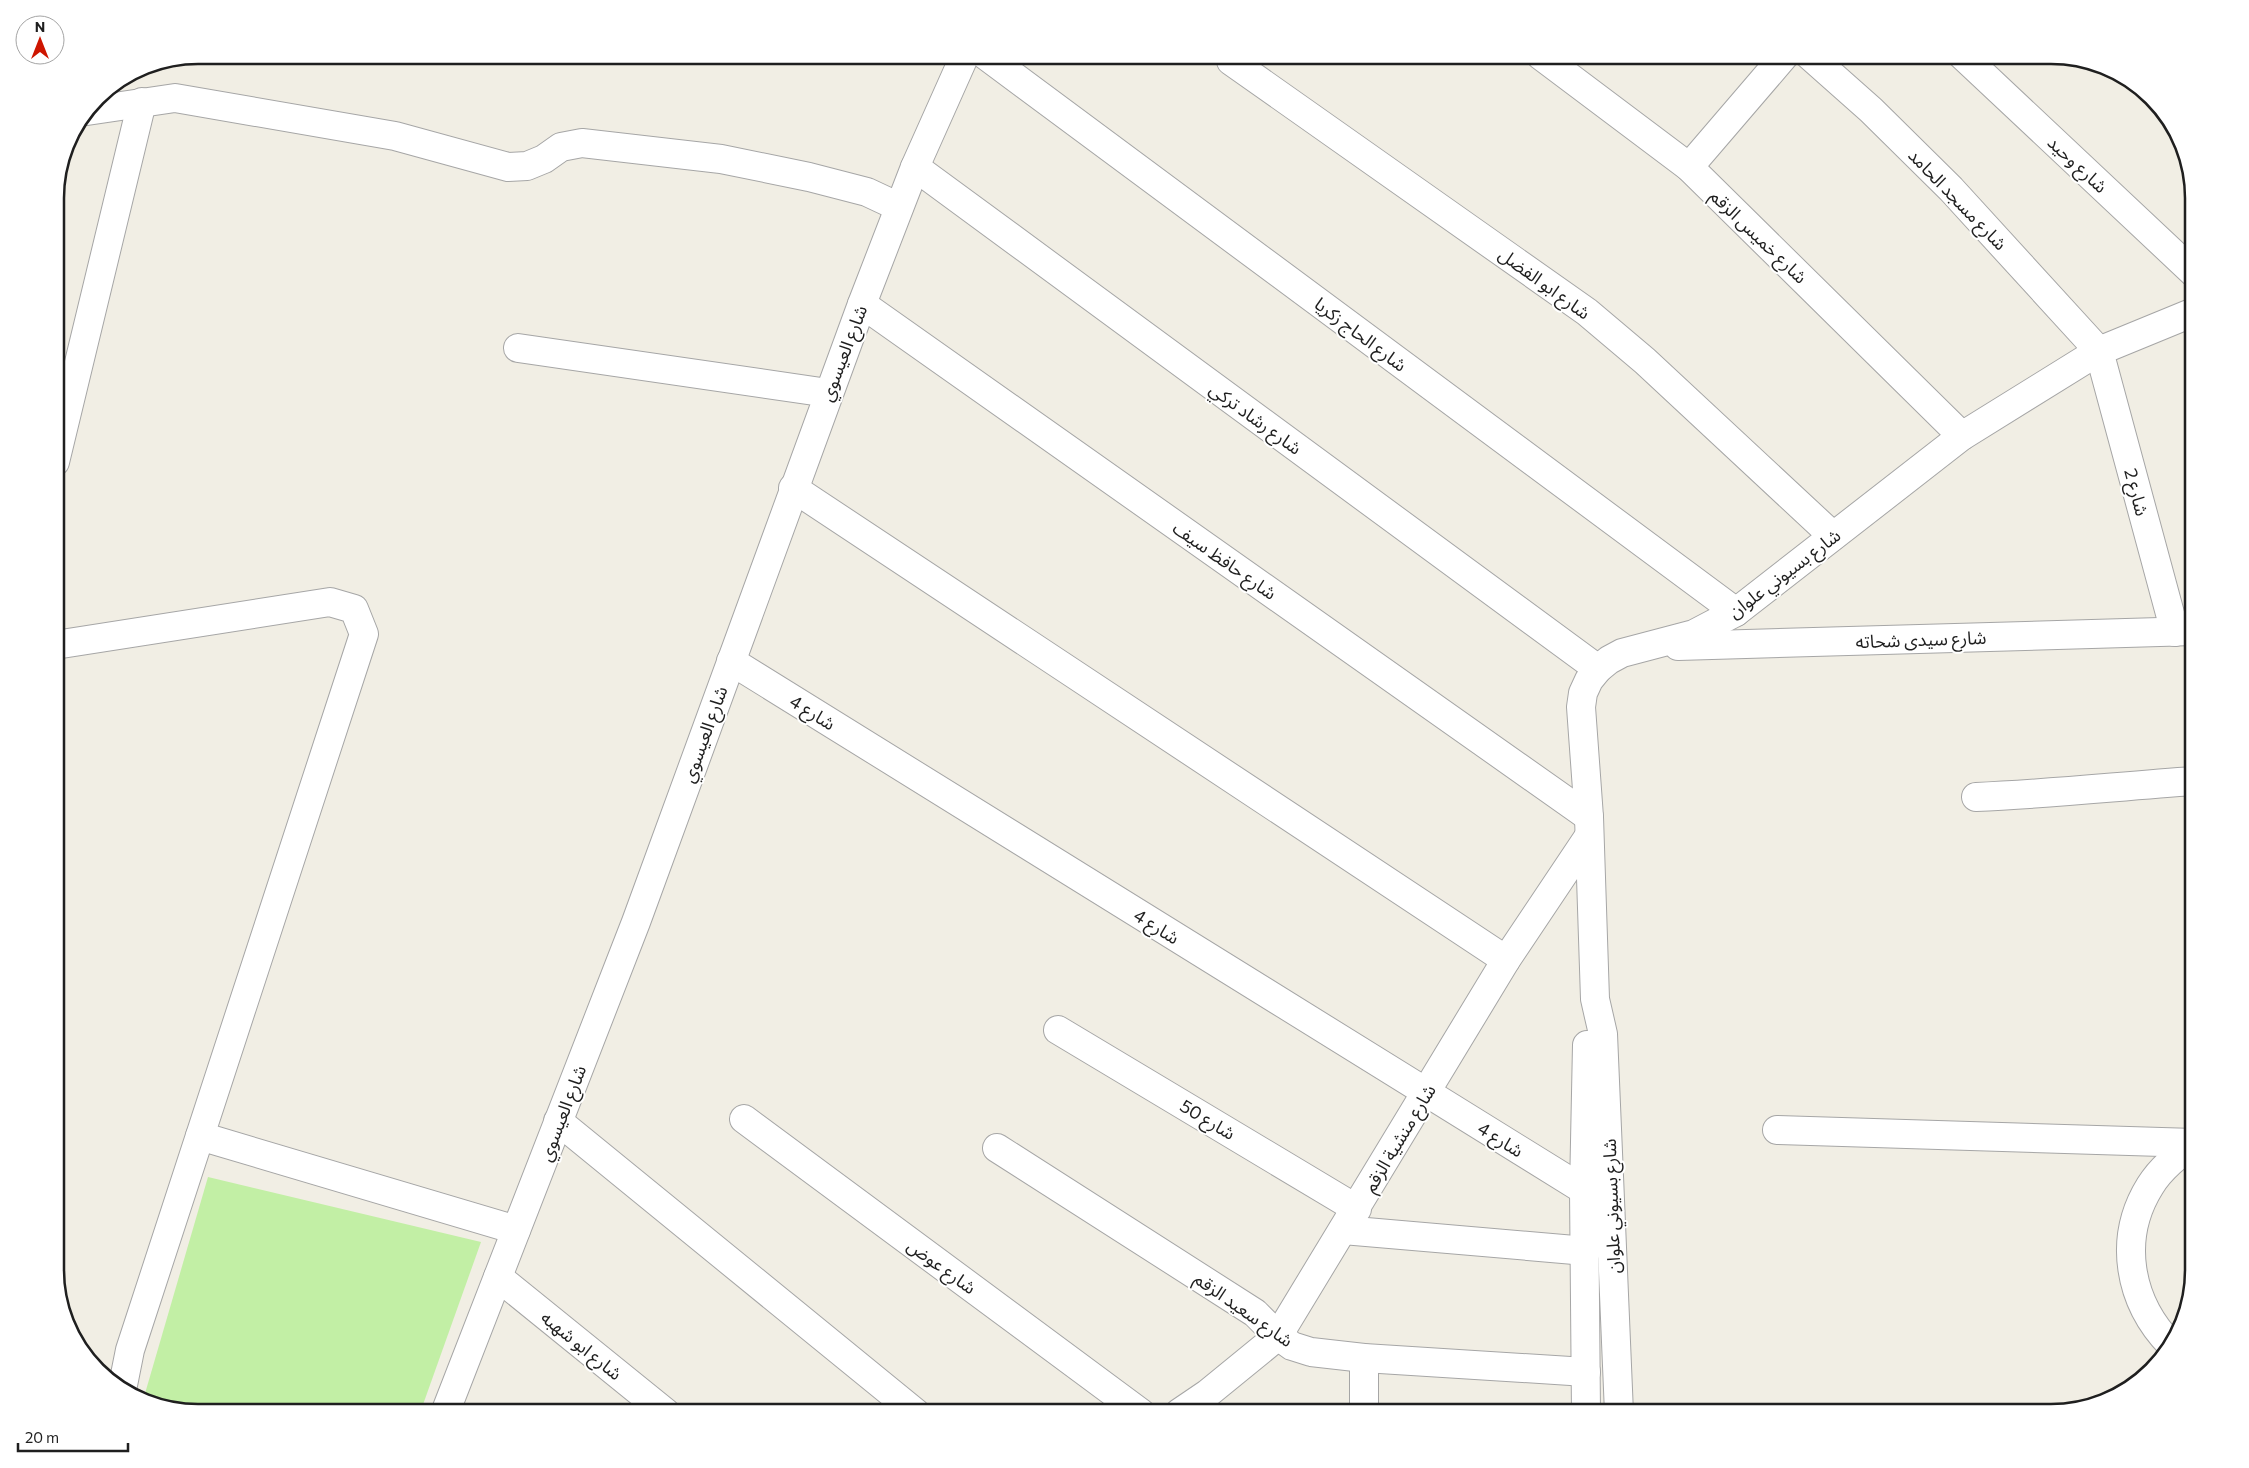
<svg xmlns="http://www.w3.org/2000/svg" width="2249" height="1468" font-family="Commissioner,'Noto Sans Arabic',sans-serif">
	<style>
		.grass { fill: #c2efa5 }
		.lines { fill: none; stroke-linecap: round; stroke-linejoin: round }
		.minor-casing { stroke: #a6a6a6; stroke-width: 30 }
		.minor { stroke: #fff; stroke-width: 28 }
		.labels { text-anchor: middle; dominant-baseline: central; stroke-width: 4; stroke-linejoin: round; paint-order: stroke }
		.street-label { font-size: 18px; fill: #1f1f1f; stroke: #fff }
		.rim { fill: none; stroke: #1f1f1f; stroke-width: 2.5 }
	</style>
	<rect width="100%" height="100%" fill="#f1eee4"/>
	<path class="grass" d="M208,1177L481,1242L420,1413H198L144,1397Z"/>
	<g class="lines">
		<g class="minor-casing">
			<g id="minor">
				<path d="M985,55L1736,612"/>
				<path d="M1540,55L1689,167L1962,436"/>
				<path d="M1809,55L1871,110L1951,189L2099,351L2175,632"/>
				<path d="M1962,55L2194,273"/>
				<path d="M1231,61L1587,312L1645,361L1833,536"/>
				<path d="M87,111L175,98L395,136L508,167L527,166L544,159L561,147L582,143L721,159L809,177L867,192L899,207"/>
				<path d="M915,167L1598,669"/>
				<path d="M1689,167L1785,55"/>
				<path d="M862,304L1589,817"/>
				<path d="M518,348L828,393"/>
				<path d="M55,462L142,102"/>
				<path d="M793,488L1506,960"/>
				<path d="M55,645L330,602L354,609L364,634L130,1350L122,1390"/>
				<path d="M1678,646L2194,631"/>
				<path d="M731,661L1584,1190"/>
				<path d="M1976,797C2049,794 2121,786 2194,781"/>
				<path d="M1058,1030L1357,1209"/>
				<path d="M744,1119L1141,1413"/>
				<path d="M558,1121L916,1413"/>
				<path d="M1777,1130L2194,1143"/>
				<path d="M200,1136L516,1230"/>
				<path d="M997,1148L1255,1313L1278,1336L1292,1346L1311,1352L1364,1358L1586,1372"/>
				<path d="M1343,1230L1586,1251"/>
				<path d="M498,1277L666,1413"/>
				<path d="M2171,1345C2129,1302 2117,1239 2150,1186C2161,1168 2178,1155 2194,1143"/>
				<path d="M1364,1358V1413"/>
				<path d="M445,1413L636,922L862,304L915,167L965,55"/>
				<path d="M1179,1413L1207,1394L1278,1336L1506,960L1589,836"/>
				<path d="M1586,1413L1584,1190L1587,1045"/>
				<path d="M1619,1413L1603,1034L1595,999L1589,817L1581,707L1583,693L1589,680L1598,669L1609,660L1622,653L1694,634L1736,612L1962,436L2099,351L2194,312"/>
			</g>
		</g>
		<use href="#minor" class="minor"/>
	</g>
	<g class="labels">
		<g class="street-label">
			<text transform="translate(2078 164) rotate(43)">شارع وحيد</text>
			<text transform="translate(1958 199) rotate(46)">شارع مسجد الحامد</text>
			<text transform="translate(1759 236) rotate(44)">شارع خميس الزقم</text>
			<text transform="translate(1545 283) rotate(36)">شارع ابو الفضل</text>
			<text transform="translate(1361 334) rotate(37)">شارع الحاج زكريا</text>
			<text transform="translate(843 353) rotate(-69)">شارع العيسوي</text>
			<text transform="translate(1256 418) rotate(36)">شارع رشاد تركي</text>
			<text transform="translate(2137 492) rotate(75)">شارع 2</text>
			<text transform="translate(1225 560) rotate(35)">شارع حافظ سيف</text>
			<text transform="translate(1784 573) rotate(-37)">شارع بسيوني علوان</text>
			<text transform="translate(1921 639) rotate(-2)">شارع سيدى شحاته</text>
			<text transform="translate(813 712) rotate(32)">شارع 4</text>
			<text transform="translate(704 734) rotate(-70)">شارع العيسوي</text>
			<text transform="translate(1157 926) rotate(32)">شارع 4</text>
			<text transform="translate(562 1113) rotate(-69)">شارع العيسوي</text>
			<text transform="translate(1208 1119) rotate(31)">شارع 50</text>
			<text transform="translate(1399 1138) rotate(-59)">شارع منشية الزقم</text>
			<text transform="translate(1501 1139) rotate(32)">شارع 4</text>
			<text transform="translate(1611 1206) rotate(-92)">شارع بسيوني علوان</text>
			<text transform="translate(942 1266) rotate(36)">شارع عوض</text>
			<text transform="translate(1244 1309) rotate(35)">شارع سعيد الزقم</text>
			<text transform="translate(582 1345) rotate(39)">شارع ابو شهبه</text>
		</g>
	</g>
	<path d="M0 0H2249V1468H0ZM198 64H2051A134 134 0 0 1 2185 198V1270A134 134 0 0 1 2051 1404H198A134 134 0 0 1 64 1270V198A134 134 0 0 1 198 64Z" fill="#fff" fill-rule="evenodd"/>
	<path class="rim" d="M198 64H2051A134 134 0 0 1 2185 198V1270A134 134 0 0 1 2051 1404H198A134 134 0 0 1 64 1270V198A134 134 0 0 1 198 64Z"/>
	<g transform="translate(40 40)"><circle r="24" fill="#ffffff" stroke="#a5a5a5"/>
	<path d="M0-4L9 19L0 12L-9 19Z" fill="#ce1500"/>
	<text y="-8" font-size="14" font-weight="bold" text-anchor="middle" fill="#1f1f1f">N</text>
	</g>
	<path d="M18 1443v8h110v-8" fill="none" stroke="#1f1f1f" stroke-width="2.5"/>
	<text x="25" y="1443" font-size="15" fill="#1f1f1f" stroke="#ffffff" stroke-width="4" paint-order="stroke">20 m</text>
</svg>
